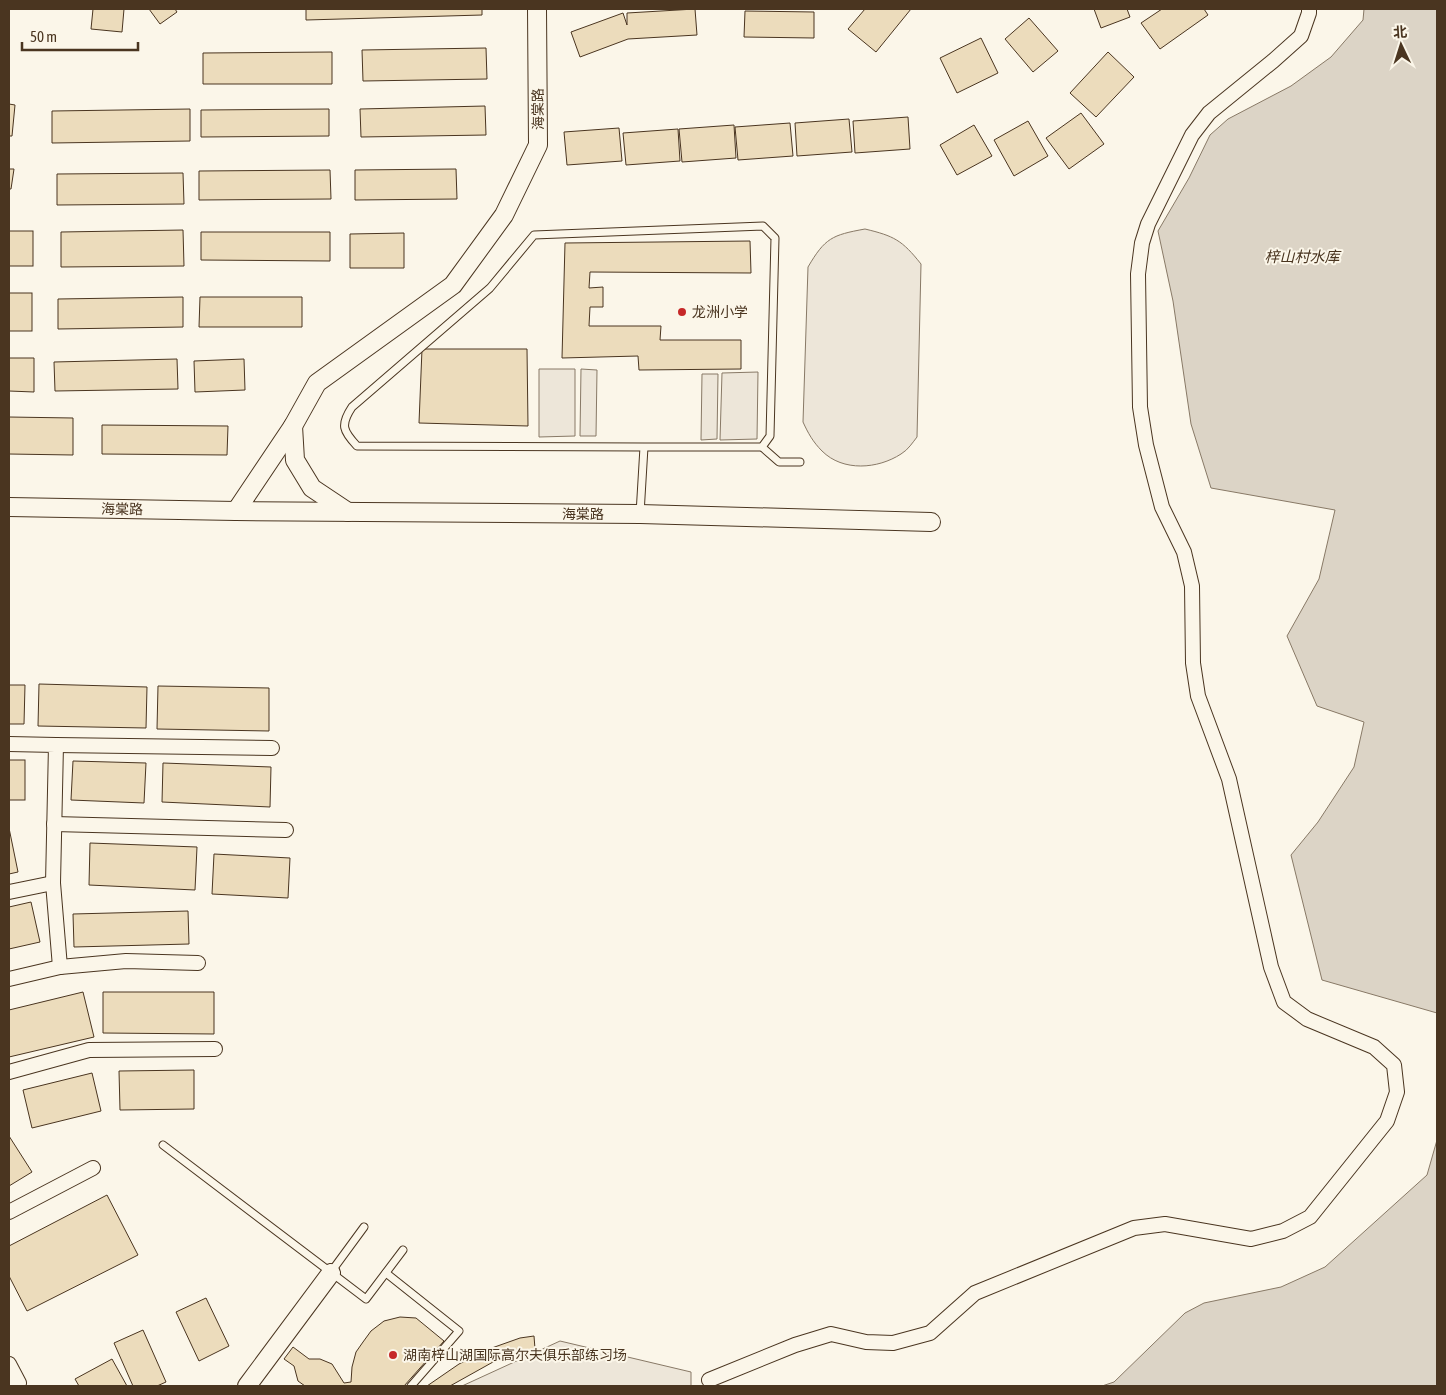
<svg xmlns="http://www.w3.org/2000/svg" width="1446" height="1395" font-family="'Asap Condensed','Noto Sans SC',sans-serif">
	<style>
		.green { fill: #ede6d9; stroke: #887966 }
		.water { fill: #dcd4c6; stroke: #887966 }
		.building { fill: #ecdcbc; stroke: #4a3520 }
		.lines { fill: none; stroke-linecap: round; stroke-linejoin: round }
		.service-casing { stroke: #4a3520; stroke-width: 9 }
		.minor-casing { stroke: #4a3520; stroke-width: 16 }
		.tertiary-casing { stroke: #4a3520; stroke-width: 20 }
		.service { stroke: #fbf6e9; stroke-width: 7 }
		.minor { stroke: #fbf6e9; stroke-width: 14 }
		.tertiary { stroke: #fbf6e9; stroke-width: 18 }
		.poi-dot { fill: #c62828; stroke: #fbf6e9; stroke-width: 2 }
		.labels { text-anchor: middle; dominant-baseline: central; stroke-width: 4; stroke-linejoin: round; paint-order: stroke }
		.street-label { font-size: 14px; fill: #4a3520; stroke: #fbf6e9 }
		.poi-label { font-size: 14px; fill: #4a3520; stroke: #fbf6e9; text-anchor: start }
		.water-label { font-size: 15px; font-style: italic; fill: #4a3520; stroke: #fbf6e9 }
	</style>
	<rect width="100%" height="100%" fill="#fbf6e9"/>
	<g class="green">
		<path d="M865,229C894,236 902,240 921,264L917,437C913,442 908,450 901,454C878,469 843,472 822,451C813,442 808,433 803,422L808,267C825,238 832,235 865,229Z"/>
		<path d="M539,369H575V436L539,437Z"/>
		<path d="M581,369L597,370L596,436H580Z"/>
		<path d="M758,372L757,439L720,440L722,373Z"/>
		<path d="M702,374H718L717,439L701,440Z"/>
		<path d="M560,1341L691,1372V1386H462Z"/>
	</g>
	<g class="water">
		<path d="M1364,9H1437V1013L1322,980L1291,855L1318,822L1354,767L1364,722L1317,706L1287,636L1319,579L1335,510L1211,488L1191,424L1173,301L1158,231L1189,178L1210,135L1228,119L1291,86L1331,57L1363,20Z"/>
		<path d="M1437,1140V1386H1102L1114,1382L1185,1313L1204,1303L1281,1287L1325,1267L1427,1175Z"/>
	</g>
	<g class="building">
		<path d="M93,9H124L122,32L91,29Z"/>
		<path d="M149,9H175L177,12L160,24Z"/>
		<path d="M306,9H482V15L306,20Z"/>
		<path d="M695,9L697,35L628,39L580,57L571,32L623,13L627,25V13Z"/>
		<path d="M865,9H911L876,52L848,29Z"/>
		<path d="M1094,9H1127L1130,17L1101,28Z"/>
		<path d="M1162,9H1204L1208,15L1160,49L1141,23Z"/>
		<path d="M745,11L814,12V38L744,37Z"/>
		<path d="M1029,18L1058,51L1033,72L1005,39Z"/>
		<path d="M981,38L998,73L957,93L940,58Z"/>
		<path d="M486,48L487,79L363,81L362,50Z"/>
		<path d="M332,52V84H203V53Z"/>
		<path d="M1108,52L1134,77L1096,117L1070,93Z"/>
		<path d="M9,104L15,105L12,136H9Z"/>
		<path d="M485,106L486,135L361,137L360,109Z"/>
		<path d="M190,109V141L52,143V111Z"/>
		<path d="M329,109V136L201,137V110Z"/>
		<path d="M1081,113L1104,144L1069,169L1046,138Z"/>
		<path d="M908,117L910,149L855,153L853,121Z"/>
		<path d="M849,119L852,152L797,156L795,123Z"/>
		<path d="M1028,121L1048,156L1014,176L994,140Z"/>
		<path d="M790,123L793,156L738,160L735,127Z"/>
		<path d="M734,125L736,158L682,162L679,129Z"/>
		<path d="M974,125L992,156L957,175L940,145Z"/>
		<path d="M619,128L622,161L567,165L564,132Z"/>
		<path d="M678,129L680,161L626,165L623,133Z"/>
		<path d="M9,169H14L11,189H9Z"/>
		<path d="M456,169L457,199L355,200V170Z"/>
		<path d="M330,170L331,199L199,200V171Z"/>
		<path d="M183,173L184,204L57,205V174Z"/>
		<path d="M183,230L184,266L61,267V232Z"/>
		<rect x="9" y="231" width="24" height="35"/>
		<path d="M201,232H330V261L201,260Z"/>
		<path d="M404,233V268H350V234Z"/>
		<path d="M750,241L751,273L590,272L589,288L603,287V307H590L589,326H661L660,340H741V369L639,370L638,356L562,358L565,243Z"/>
		<rect x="9" y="293" width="23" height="38"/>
		<path d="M183,297V327L58,329V299Z"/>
		<path d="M200,297H302V327H199Z"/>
		<path d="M422,349H527L528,426L419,423Z"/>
		<path d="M9,358H34V392L9,391Z"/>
		<path d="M177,359L178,389L55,391L54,362Z"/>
		<path d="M244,359L245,390L195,392L194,361Z"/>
		<path d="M9,417L73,418V455L9,454Z"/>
		<path d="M102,425L228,426L227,455L102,454Z"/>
		<path d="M39,684L147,687L146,728L38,726Z"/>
		<path d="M9,685H25L24,724H9Z"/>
		<path d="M158,686L269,688V731L157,729Z"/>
		<rect x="9" y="760" width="16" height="40"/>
		<path d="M73,761L146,763L144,803L71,800Z"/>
		<path d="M163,763L271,767L270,807L162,802Z"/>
		<path d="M9,828L18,872L9,874Z"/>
		<path d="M90,843L197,847L195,890L89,885Z"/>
		<path d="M214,854L290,858L288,898L212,894Z"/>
		<path d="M31,902L40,942L9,949V907Z"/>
		<path d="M188,911L189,944L74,947L73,914Z"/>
		<path d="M83,992L94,1037L9,1057V1010Z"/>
		<path d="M103,992H214V1034L103,1033Z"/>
		<path d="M194,1070V1109L120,1110L119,1071Z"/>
		<path d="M92,1073L101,1111L32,1128L23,1090Z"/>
		<path d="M9,1136L32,1172L9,1186Z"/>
		<path d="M107,1195L138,1255L27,1311L9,1276V1246Z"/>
		<path d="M206,1298L229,1346L199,1361L176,1312Z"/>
		<path d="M400,1317L416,1318L444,1341L404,1386H305L298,1381L294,1366L284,1359L293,1347L309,1359H320L332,1364L344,1383L351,1382L352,1367L356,1352L363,1342L371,1331L384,1321Z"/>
		<path d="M143,1330L166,1382L157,1386H133L114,1343Z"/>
		<path d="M534,1336L535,1349L524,1351L493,1362L450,1386H427L459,1364L489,1349L520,1338Z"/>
		<path d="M112,1359L127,1386H79L75,1379Z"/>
	</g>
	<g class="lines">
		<g class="service-casing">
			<g id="service">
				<path d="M762,447L779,462H800"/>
				<path d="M640,514L644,447H762L770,436L775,238L763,226L534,235L490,288L352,407C340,425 343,431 357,446L644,447"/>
				<path d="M163,1145L366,1299L403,1250"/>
				<path d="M331,1272L364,1227"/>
				<path d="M386,1273L459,1331L411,1386"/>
			</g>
		</g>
		<g class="minor-casing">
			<g id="minor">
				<path d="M9,744L56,745L53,883L60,967"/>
				<path d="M56,745L272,748"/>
				<path d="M54,824L286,830"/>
				<path d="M9,892L53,883"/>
				<path d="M9,979L60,967L126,961L198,963"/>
				<path d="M9,1072L89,1050L215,1049"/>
				<path d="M9,1212L93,1168"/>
				<path d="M9,1364L19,1383L13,1386"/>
				<path d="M709,1380L795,1345L831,1334L866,1342L893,1343L930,1333L975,1293L1134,1228L1165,1224L1251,1239L1283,1231L1310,1217L1387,1121L1397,1092L1394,1065L1374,1047L1307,1019L1284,1002L1271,967L1229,779L1198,696L1193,663L1192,586L1184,552L1162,507L1146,445L1140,407L1138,274L1142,243L1148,224L1192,135L1209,113L1273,61L1301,36L1309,13V9"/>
			</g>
		</g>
		<g class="tertiary-casing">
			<g id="tertiary">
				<path d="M293,426L295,460L312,488L348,512"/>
				<path d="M9,507L236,511L293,426L317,383L453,285L504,215L538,145L537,9"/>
				<path d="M236,511L640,514L931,522"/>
				<path d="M247,1386L331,1273"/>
			</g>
		</g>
		<use href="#service" class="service"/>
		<use href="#minor" class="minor"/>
		<use href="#tertiary" class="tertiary"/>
	</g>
	<g class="poi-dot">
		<circle cx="682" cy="312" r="5"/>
		<circle cx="393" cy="1355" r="5"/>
	</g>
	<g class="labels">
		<g class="street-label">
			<text transform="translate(538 109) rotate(-91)">海棠路</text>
			<text transform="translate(122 509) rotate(1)">海棠路</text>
			<text x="583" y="514">海棠路</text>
		</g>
		<g class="poi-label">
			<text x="692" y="312">龙洲小学</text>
			<text x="403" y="1355">湖南梓山湖国际高尔夫俱乐部练习场</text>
		</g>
		<g class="water-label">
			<text x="1302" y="256">梓山村水库</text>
		</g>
	</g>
	<rect width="1446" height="1395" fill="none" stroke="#4a3520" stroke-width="20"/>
	<g transform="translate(1401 45) rotate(356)" stroke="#fbf6e9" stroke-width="4" paint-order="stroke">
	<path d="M0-4L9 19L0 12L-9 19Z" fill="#4a3520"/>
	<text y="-8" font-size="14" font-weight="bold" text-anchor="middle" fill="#4a3520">北</text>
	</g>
	<path d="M22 42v8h116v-8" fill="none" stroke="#4a3520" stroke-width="2.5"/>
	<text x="30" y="42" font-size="15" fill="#4a3520" stroke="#fbf6e9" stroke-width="4" paint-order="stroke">50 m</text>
</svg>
